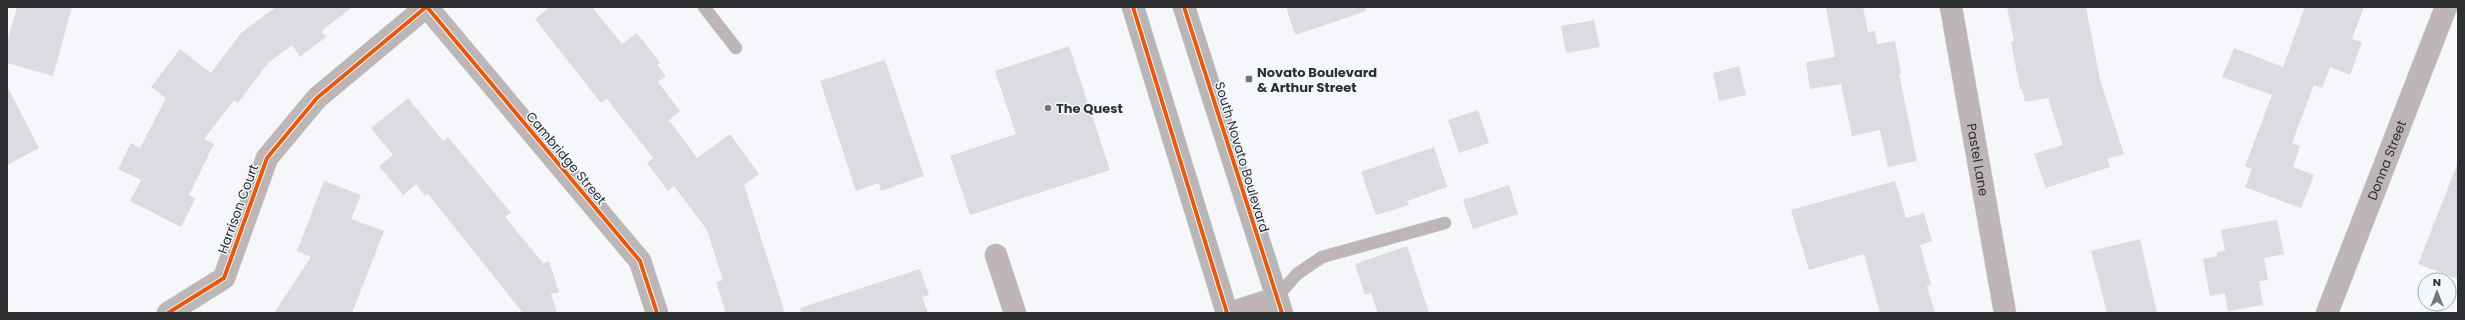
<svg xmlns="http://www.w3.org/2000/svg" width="2465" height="320" font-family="Poppins,sans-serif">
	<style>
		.building { fill: #dbdcdf }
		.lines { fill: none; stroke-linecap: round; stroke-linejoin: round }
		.lane-casing { stroke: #d2d3d5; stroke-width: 13 }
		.street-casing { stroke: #d2d3d5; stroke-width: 23 }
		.secondary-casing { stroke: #d2d3d5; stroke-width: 23 }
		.lane { stroke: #bdb5b6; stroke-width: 12 }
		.street { stroke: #bdb5b6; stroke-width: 22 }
		.secondary { stroke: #bbb4b5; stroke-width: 22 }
		.cycleway-casing { stroke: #f2f7fd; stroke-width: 6 }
		.cycleway { stroke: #e8590c; stroke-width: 4 }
		.poi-dot { fill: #737577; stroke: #f2f7fd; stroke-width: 1.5 }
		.labels { text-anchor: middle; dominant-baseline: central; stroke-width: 3; stroke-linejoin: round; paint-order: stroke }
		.poi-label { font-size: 13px; font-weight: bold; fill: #2d2f31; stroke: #f2f7fd; text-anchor: start }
		.street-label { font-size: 13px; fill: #2d2f31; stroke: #f2f7fd }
	</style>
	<rect width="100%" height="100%" fill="#f5f7fa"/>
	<g class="building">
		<path d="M17,7H72L53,76L7,63V42Z"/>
		<path d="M276,7H353L321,31L326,37L300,57L292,45L268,63L238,103L234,100L204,139L214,144L189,195L195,199L181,227L130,201L141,180L118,169L131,143L140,148L166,98L151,87L180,49L211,73L241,33Z"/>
		<path d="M550,7H592L622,44L637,33L660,63L657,65L666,76L658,82L680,111L669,120L697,158L730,134L759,174L744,185L785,313H726L716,282L723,280L707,230L674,186L668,191L647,163L653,158L607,99L601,103L535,19Z"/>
		<path d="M1286,7H1366V11L1295,35Z"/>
		<path d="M1826,7H1863L1868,32L1875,31L1877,44L1895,41L1901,74H1899L1917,161L1888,167L1880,130L1852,136L1841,84L1810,89L1806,62L1835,57Z"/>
		<path d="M2007,7H2086L2100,80L2124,154L2107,159L2110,167L2046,188L2034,154L2063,145L2048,98L2025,102L2022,89H2020L2011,42L2014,41Z"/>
		<path d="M2305,7H2364L2352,39L2362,42L2350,75L2330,67L2322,88L2314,85L2292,143L2300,146L2293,167L2314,175L2301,208L2245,187L2252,169L2245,166L2272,95L2222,77L2234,48L2283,67Z"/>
		<path d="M1594,20L1600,47L1566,53L1561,26Z"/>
		<path d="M1069,46L1110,170L970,215L950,156L1016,134L995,71Z"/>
		<path d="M885,60L924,176L881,191L879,183L856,191L820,81Z"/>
		<path d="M1739,66L1746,95L1719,101L1713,73Z"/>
		<path d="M7,86L39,148L7,165Z"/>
		<path d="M408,98L443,141L448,137L511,213L505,217L543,263L549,261L559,292L551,294L557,313H523L428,194L425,196L416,184L403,195L379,166L393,155L371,128Z"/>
		<path d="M1478,110L1489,143L1459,153L1448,120Z"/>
		<path d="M1434,147L1447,187L1407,201L1409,205L1376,215L1361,172Z"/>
		<path d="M2457,165L2458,166V279L2418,264Z"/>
		<path d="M324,181L361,195L351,219L384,231L352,313H274L311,257L297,251Z"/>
		<path d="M1895,181L1906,218L1924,213L1932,241L1920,245L1931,285L1927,286L1935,313H1880L1864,254L1809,270L1791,210Z"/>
		<path d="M1509,185L1518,214L1473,229L1463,200Z"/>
		<path d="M2277,220L2284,254L2264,258L2268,280L2259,281L2263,305L2228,311L2225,293L2210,296L2203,259L2217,256V252L2225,251L2221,230Z"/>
		<path d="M2140,239L2157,313H2107L2091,251Z"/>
		<path d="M1407,246L1429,313H1378L1371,293L1365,295L1355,264Z"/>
		<path d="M920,269L929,295L922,297L928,313H801L800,308Z"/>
	</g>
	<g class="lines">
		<g class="lane-casing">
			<g id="lane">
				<path d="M704,7L736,48"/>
				<path d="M1276,298L1297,274L1322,257L1445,223"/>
			</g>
		</g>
		<g class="street-casing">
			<g id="street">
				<path d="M427,7L640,261L657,313"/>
				<path id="s1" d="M1951,7L2005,313"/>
				<path d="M996,255L1015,313"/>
				<path d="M168,313L224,278L267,158L317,98L426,7"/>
				<path d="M1230,313L1276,298"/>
				<path id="s2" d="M2327,313L2446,7"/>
			</g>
		</g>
		<g class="secondary-casing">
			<g id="secondary">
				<path d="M1133,7L1227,313"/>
				<path d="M1184,7L1282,313"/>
			</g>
		</g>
		<use href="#lane" class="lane"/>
		<use href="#street" class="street"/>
		<use href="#secondary" class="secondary"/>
		<g class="cycleway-casing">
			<g id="cycleway">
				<path d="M427,7L640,261L657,313"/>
				<path d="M1133,7L1227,313"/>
				<path d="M1184,7L1282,313"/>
				<path d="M168,313L224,278L267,158L317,98L426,7"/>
			</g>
		</g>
		<use href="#cycleway" class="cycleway"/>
	</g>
	<g class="poi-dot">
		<rect x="1245" y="75" width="8" height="8" rx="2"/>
		<circle cx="1048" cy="108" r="4"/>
	</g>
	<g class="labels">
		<g class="poi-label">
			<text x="1257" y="72">Novato Boulevard<tspan x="1257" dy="15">&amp; Arthur Street</tspan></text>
			<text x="1056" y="108">The Quest</text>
		</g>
		<g class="street-label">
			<text transform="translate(1242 157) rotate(73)">South Novato Boulevard</text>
			<text transform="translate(566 158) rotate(50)">Cambridge Street</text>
			<text stroke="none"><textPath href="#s1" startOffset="155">Pastel Lane</textPath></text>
			<text stroke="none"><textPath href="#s2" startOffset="164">Donna Street</textPath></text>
			<text transform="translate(238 209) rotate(-70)">Harrison Court</text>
		</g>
	</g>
	<rect width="2465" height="320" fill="none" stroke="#2d2f31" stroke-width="16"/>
	<g transform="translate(2437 292)"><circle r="19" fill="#f2f7fd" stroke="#a3a7ab"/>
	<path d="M0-3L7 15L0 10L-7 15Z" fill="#737577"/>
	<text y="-6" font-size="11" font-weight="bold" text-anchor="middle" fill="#2d2f31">N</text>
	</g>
</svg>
